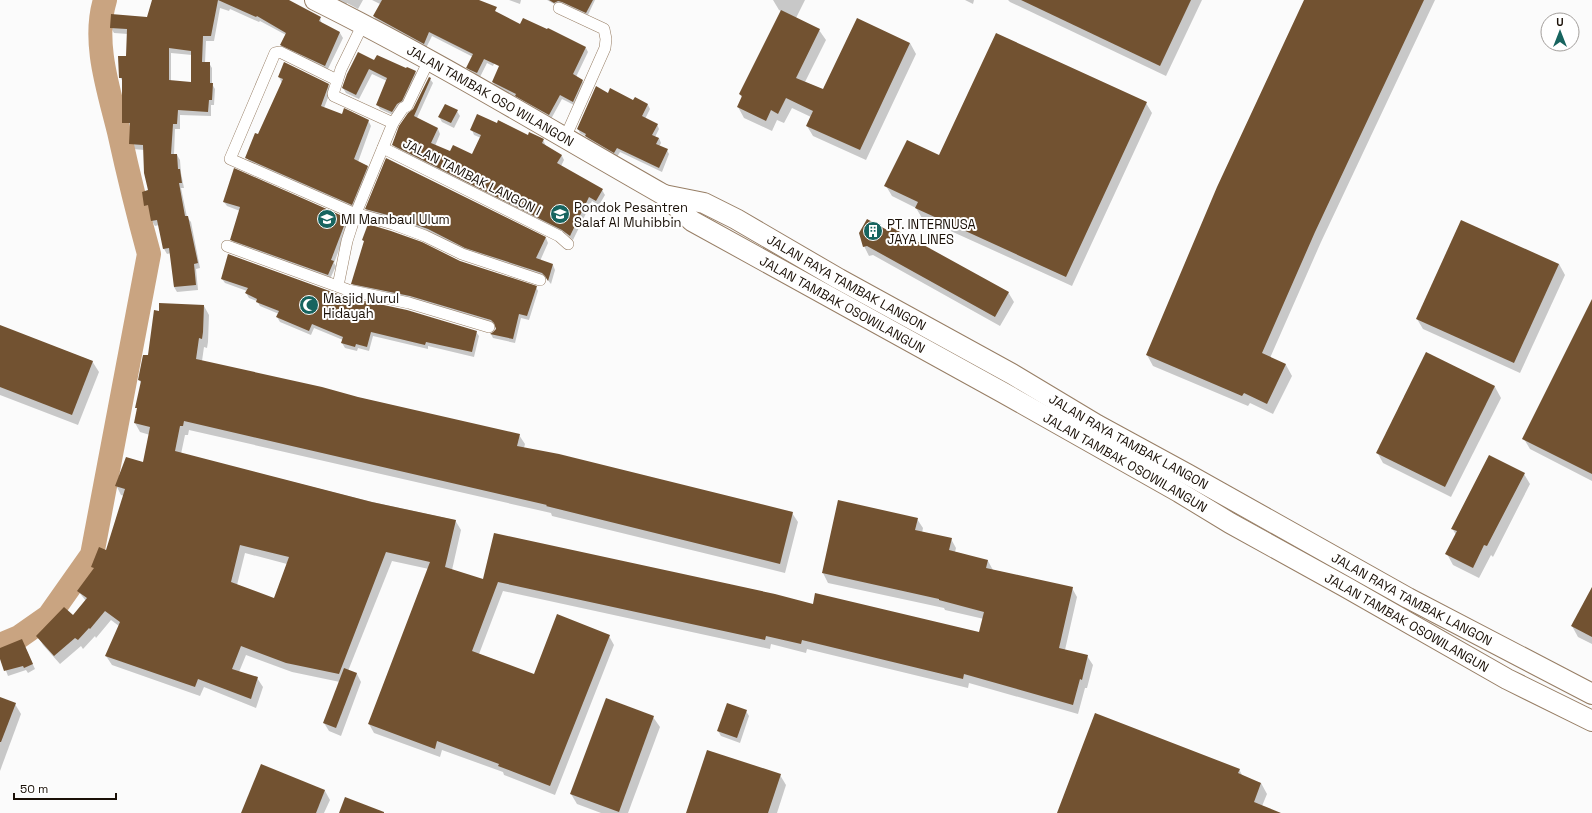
<svg xmlns="http://www.w3.org/2000/svg" width="1592" height="813" font-family="'Space Grotesk',sans-serif">
	<style>
		.shadow { fill: #0003; fill-rule: evenodd }
		.lines { fill: none; stroke-linecap: round; stroke-linejoin: round }
		.river { stroke: #c9a481; stroke-width: 24 }
		.building { fill: #725231; fill-rule: evenodd }
		.street-casing { stroke: #977e65; stroke-width: 12 }
		.highway-casing { stroke: #977e65; stroke-width: 22 }
		.street { stroke: #fff; stroke-width: 11 }
		.highway { stroke: #fff; stroke-width: 20 }
		.labels { text-anchor: middle; dominant-baseline: central; stroke-width: 4; stroke-linejoin: round; paint-order: stroke }
		.street-label { font-size: 13px; fill: #1a1007; stroke: #fff }
		.poi-label { font-size: 13px; fill: #1a1007; stroke: #fff; text-anchor: start }
	</style>
	<rect width="100%" height="100%" fill="#fbfbfb"/>
	<g class="shadow">
		<path d="M153,0H287L320,18L322,24L340,33L343,38L327,71L284,50L281,45L286,35L260,21L259,22L230,9L229,11L220,8L214,41H206L205,63H209L212,68V84L215,89L214,105H211V116L180,115V129H175L174,155H177L180,160L181,173L184,188H181L187,217L191,222L200,268L196,269L198,290L177,292L174,287L171,253L167,254L164,249L159,225L155,226L152,221L150,210L145,205L149,191L144,150L133,149L130,144L131,128H126L123,123V82L120,77L127,57L128,34L114,33L111,28L148,18ZM171,53L192,55V83L171,81Z"/>
		<path d="M337,0H363L358,9L347,3L346,5Z"/>
		<path d="M372,0H471L511,24L493,66L487,63L480,77L470,73L468,68L473,57L432,36L426,48L376,21L374,16L380,4Z"/>
		<path d="M509,0H521L520,4Z"/>
		<path d="M547,0H595L588,15L564,4L560,3L556,5Z"/>
		<path d="M773,0H805L796,18L819,30L826,40L805,82L824,90L910,43L916,54L866,160L813,136L807,126L811,117L792,108L784,123L777,120L772,131L744,118L738,107L742,98L740,94L781,11L779,10Z"/>
		<path d="M965,0H974L973,4Z"/>
		<path d="M1008,0H1202L1166,76L1010,2Z"/>
		<path d="M1305,0H1435L1321,242L1270,358L1286,365L1292,376L1273,414L1250,403L1248,406L1153,366L1147,355Z"/>
		<path d="M586,48L588,52L576,77L582,81L585,85L576,106L562,99L551,119L519,100L518,98L495,87L493,82Z"/>
		<path d="M375,61L415,72L418,76L395,116L380,109L377,104L387,81L372,74L359,99L346,93L343,88Z"/>
		<path d="M279,77L328,85L331,90L324,108L343,115L368,120L371,126L358,162L367,166L370,172L355,209L250,163L247,158L259,135L282,83Z"/>
		<path d="M430,79L433,83L417,118L438,129L440,134L435,146L450,153L472,156L481,138L474,135L472,130L529,136L543,140L546,146L562,156L564,160L561,166L602,190L605,195L599,205L592,201L573,240L566,234L396,149L393,144L414,110Z"/>
		<path d="M608,94L634,101L635,98L648,105L650,109L645,119L657,124L659,129L655,137L659,138L661,143L659,147L667,150L669,154L662,172L620,152L617,157L589,141L587,137L580,133L578,129Z"/>
		<path d="M1146,103L1152,113L1072,286L922,218L916,208L892,196L886,186L940,156Z"/>
		<path d="M457,111L460,116L454,128L442,122L439,117Z"/>
		<path d="M387,159L546,238L548,243L540,261L553,265L555,270L551,284L546,278L468,252L369,213L366,209Z"/>
		<path d="M224,202L346,219L349,223L334,263L336,266L330,279L234,244L232,240L240,211L227,206Z"/>
		<path d="M889,232L1008,292L1014,302L1000,326L873,255L869,256L864,246Z"/>
		<path d="M363,240L459,262L536,287L538,291L529,320L521,318L515,343L493,338L491,334L494,333L497,329L494,324L414,300L355,288L352,283L365,242Z"/>
		<path d="M1559,264L1565,275L1520,373L1423,329L1417,319Z"/>
		<path d="M222,279L345,298L476,332L479,336L474,357L428,346V349L373,336L369,351L358,348L357,351L345,348L342,343L343,340L314,328L311,335L280,322L277,317L279,314L260,306L257,301L249,298L246,293L247,291L225,283Z"/>
		<path d="M1592,302V481L1530,449L1524,439Z"/>
		<path d="M204,306L209,315L208,342L207,348L204,347L202,361L519,435L525,444L524,448L792,513L798,522L785,573L552,516L551,513L189,430L188,435H185L181,454L372,502L455,520L461,530L452,570L484,580L813,605L980,633L984,619L945,610L944,608L828,583L823,573L839,501L917,519L923,528L922,533L951,539L956,548L955,552L988,561L993,570L1072,588L1077,597L1065,650L1087,656L1093,665L1087,688H1085L1078,714L969,683L968,688L807,649L806,653L771,644L770,649L503,591L479,654L535,675L609,636L614,645L555,795L504,775L503,772L442,750L440,757L374,733L369,724L429,569L392,561L348,671L357,674L361,682L341,736L329,731L324,723L340,682L292,672L246,655L239,672L257,678L263,687L256,708L204,687L200,696L112,665L106,656L119,626L111,620L96,638L95,636L83,649L81,646L60,664L43,645L38,636L73,616L86,601L78,591L94,570L92,566L107,551L124,496L121,495L116,485L144,463L150,435L140,432L135,423L138,410L136,407L142,384L139,380L148,356L160,312ZM245,553L287,564L274,599L237,585Z"/>
		<path d="M0,326L92,361L99,372L78,425L0,395Z"/>
		<path d="M1426,353L1495,387L1501,398L1451,497L1383,463L1377,452Z"/>
		<path d="M1524,474L1530,484L1493,557L1491,555L1479,578L1453,565L1447,554L1456,535L1452,528Z"/>
		<path d="M1592,589V644L1578,637L1572,626Z"/>
		<path d="M24,645L35,669L28,673L26,670L8,676L0,655V648Z"/>
		<path d="M0,698L15,704L21,714L0,771Z"/>
		<path d="M746,711L749,716L740,743L721,736L718,731Z"/>
		<path d="M653,717L660,727L628,813H601L577,804L571,794Z"/>
		<path d="M261,765L325,791L330,800L324,813H242Z"/>
		<path d="M1239,769L1243,777L1261,783L1267,794L1262,806L1279,813H1058Z"/>
		<path d="M780,775L786,785L777,813H687Z"/>
	</g>
	<g class="lines">
		<path class="river" d="M0,645L19,637L49,616L92,555L149,254C138,214 128,173 119,132C109,91 92,42 105,0"/>
	</g>
	<g class="building">
		<path d="M152,0H218L211,36H203L202,62H210V83H213L212,100H209L208,112L178,110L177,124H173L171,154H177L178,169H180L182,183H179L185,216H188L198,263L194,264L196,285L174,287L169,248L163,249L157,220L151,221L148,205L144,206L142,192L148,190L144,173L143,145L129,144L130,123H122V78H119L118,56H126L127,29L110,28L111,14L147,17ZM169,48L191,51V82L169,80Z"/>
		<path d="M218,0H289L321,17L319,21L340,32L325,66L280,45L286,33L257,16L256,17Z"/>
		<path d="M382,0H479L497,7L495,11L520,24L523,18L547,29L548,28L586,47L573,74L583,80L573,102L560,95L549,115L515,96L516,94L492,82L499,66L484,59L477,73L466,68L473,54L429,32L424,44L373,16Z"/>
		<path d="M549,0H593L586,13L562,2L558,1L554,3Z"/>
		<path d="M1021,0H1191L1160,66Z"/>
		<path d="M1304,0H1424L1315,232L1262,353L1286,364L1267,404L1244,393L1242,396L1146,355L1217,187Z"/>
		<path d="M781,10L820,29L796,78L823,89L857,18L910,43L860,150L806,126L813,111L786,98L778,114L771,110L766,121L737,107L742,96L739,94Z"/>
		<path d="M996,33L1147,102L1066,277L915,208L918,202L884,186L907,140L939,155Z"/>
		<path d="M358,52L374,60L377,55L406,68L407,67L416,71L402,101L397,104L392,112L376,105L387,78L369,69L356,95L342,88L347,74Z"/>
		<path d="M284,62L329,84L321,106L342,114L344,108L369,120L354,159L368,166L352,205L245,158L255,133L258,134L283,79L278,77Z"/>
		<path d="M429,77L431,78L414,116L438,128L431,143L450,151L453,145L472,154L481,135L470,130L477,114L497,123L498,120L528,135L529,132L544,139L542,143L562,155L557,163L603,189L596,201L589,197L570,236L562,230L392,145L399,126L408,113L413,109Z"/>
		<path d="M596,86L608,93L610,88L633,100L635,97L648,104L642,116L658,124L652,135L659,138L656,144L668,149L659,168L617,148L614,153L585,136L586,134L577,129Z"/>
		<path d="M445,104L458,110L451,123L438,117Z"/>
		<path d="M386,158L546,237L536,258L553,264L548,281L545,276L542,273L465,248L428,229L395,217L365,209Z"/>
		<path d="M234,168L347,218L331,260L334,261L328,275L230,240L240,207L223,202Z"/>
		<path d="M867,219L889,231L891,227L1009,292L995,317L867,246L863,247L859,233Z"/>
		<path d="M1461,220L1559,264L1514,363L1416,319Z"/>
		<path d="M368,224L391,231L422,242L460,261L537,286L527,316L519,314L513,339L490,334L493,332L496,329L494,323L491,320L410,296L351,284L364,241L362,240Z"/>
		<path d="M228,254L346,297L407,310L477,331L472,352L426,342L425,345L371,332L367,347L356,344L355,347L341,343L343,337L312,324L309,331L276,317L279,311L256,302L257,299L245,293L248,288L221,279Z"/>
		<path d="M1592,299V474L1522,439Z"/>
		<path d="M159,303L204,305L203,332L202,339L199,338L196,359L322,387L358,397L520,434L517,446L559,454L793,512L780,564L546,506L547,505L184,421L183,426H180L175,451L372,502L456,520L445,567L483,579L494,533L775,594L813,604L815,593L979,632L984,612L939,600V599L822,573L838,500L918,518L915,530L952,538L949,550L988,560L986,568L1073,587L1059,648L1088,655L1082,680L1080,679L1073,705L964,674L963,679L802,640L801,644L766,636L765,640L498,582L472,651L534,674L557,614L610,635L550,786L498,766L499,764L437,741L435,749L368,724L430,562L386,552L339,674L286,663L241,646L232,669L258,677L251,699L198,679L195,687L105,656L120,622L105,611L90,629L89,628L78,640L75,638L54,656L36,636L64,607L73,615L87,598L77,591L94,568L91,567L99,547L106,550L125,489L115,486L126,457L143,462L150,427L134,423L137,408H135L141,381L138,380L143,355H148L154,310L159,311ZM240,545L289,557L274,598L231,582Z"/>
		<path d="M0,325L93,361L72,415L0,387Z"/>
		<path d="M1426,352L1495,386L1445,487L1376,453Z"/>
		<path d="M1489,455L1525,473L1487,546L1484,545L1473,568L1445,554L1457,531L1451,529Z"/>
		<path d="M1592,587V637L1571,626Z"/>
		<path d="M22,639L33,664L24,668L23,666L4,671L0,659V648Z"/>
		<path d="M344,668L357,673L336,728L323,723Z"/>
		<path d="M0,697L16,703L1,742H0Z"/>
		<path d="M606,698L654,716L619,812L570,794Z"/>
		<path d="M727,703L747,710L737,738L717,731Z"/>
		<path d="M1095,713L1240,769L1238,773L1261,783L1254,802L1281,813H1057Z"/>
		<path d="M707,750L781,774L768,813H686Z"/>
		<path d="M261,764L325,790L316,813H241Z"/>
		<path d="M345,797L384,812V813H339Z"/>
	</g>
	<g class="lines">
		<g class="street-casing">
			<g id="street">
				<path d="M559,8L604,29L606,39L605,48L565,138"/>
				<path d="M363,24L341,69L333,94L334,96L393,123"/>
				<path d="M337,80L280,52L275,53L230,159L351,212L393,224L425,236L462,254L540,280"/>
				<path d="M383,148L559,236L568,244"/>
				<path d="M227,246L348,290L409,303L489,327"/>
				<path d="M338,286L347,241L356,213L393,123L403,108L407,106L429,60"/>
			</g>
		</g>
		<g class="highway-casing">
			<g id="highway">
				<path id="s1" d="M315,0C434,59 548,129 664,195L692,221L1002,392L1179,492L1230,523L1344,586L1507,679L1592,721"/>
				<path id="s2" d="M664,195L704,203L736,219L839,279L1012,374L1097,425L1187,474L1408,598L1592,694"/>
			</g>
		</g>
		<use href="#street" class="street"/>
		<use href="#highway" class="highway"/>
	</g>
	<defs>
		<g id="school-disc" transform="scale(1)"><circle r="9.5" fill="#17645f" stroke="#fff"/><path d="M0-5L7-2L0 1L-7-2ZM-4 1L0 2.5L4 1V4Q0 6-4 4Z" fill="#fff"/></g>
		<g id="building-disc" transform="scale(1)"><circle r="9.5" fill="#17645f" stroke="#fff"/><path d="M-4-6H4V6H1V3H-1V6H-4ZM-2.5-4.3h1.7v1.8h-1.7ZM.8-4.3h1.7v1.8H.8ZM-2.5-1h1.7V.8h-1.7ZM.8-1h1.7V.8H.8Z" fill="#fff"/></g>
		<g id="mosque-disc" transform="scale(1)"><circle r="9.5" fill="#17645f" stroke="#fff"/><path d="M3.5-4.9A6 6 0 1 0 3.5 4.9A5 5 0 1 1 3.5-4.9Z" fill="#fff"/></g>
	</defs>
	<g fill-rule="evenodd">
		<use href="#school-disc" x="560" y="214"/>
		<use href="#school-disc" x="327" y="219"/>
		<use href="#building-disc" x="873" y="231"/>
		<use href="#mosque-disc" x="309" y="305"/>
	</g>
	<g class="labels">
		<g class="street-label">
			<text stroke="none"><textPath href="#s1" startOffset="200">JALAN TAMBAK OSO WILANGON</textPath></text>
			<text transform="translate(472 177) rotate(27)">JALAN TAMBAK LANGON I</text>
			<text stroke="none"><textPath href="#s2" startOffset="204">JALAN RAYA TAMBAK LANGON</textPath></text>
			<text stroke="none"><textPath href="#s1" startOffset="610">JALAN TAMBAK OSOWILANGUN</textPath></text>
			<text stroke="none"><textPath href="#s2" startOffset="528">JALAN RAYA TAMBAK LANGON</textPath></text>
			<text stroke="none"><textPath href="#s1" startOffset="934">JALAN TAMBAK OSOWILANGUN</textPath></text>
			<text stroke="none"><textPath href="#s2" startOffset="852">JALAN RAYA TAMBAK LANGON</textPath></text>
			<text stroke="none"><textPath href="#s1" startOffset="1258">JALAN TAMBAK OSOWILANGUN</textPath></text>
		</g>
		<g class="poi-label">
			<text x="574" y="207">Pondok Pesantren<tspan x="574" dy="15">Salaf Al Muhibbin</tspan></text>
			<text x="341" y="219">MI Mambaul Ulum</text>
			<text x="887" y="224">PT. INTERNUSA<tspan x="887" dy="15">JAYA LINES</tspan></text>
			<text x="323" y="298">Masjid Nurul<tspan x="323" dy="15">Hidayah</tspan></text>
		</g>
	</g>
	<g transform="translate(1560 32)"><circle r="19" fill="#ffffff" stroke="#a39f9c"/>
	<path d="M0-3L7 15L0 10L-7 15Z" fill="#17645f"/>
	<text y="-6" font-size="11" font-weight="bold" text-anchor="middle" fill="#1a1007">U</text>
	</g>
	<path d="M14 793v6h102v-6" fill="none" stroke="#1a1007" stroke-width="2"/>
	<text x="20" y="793" font-size="12" fill="#1a1007" stroke="#ffffff" stroke-width="3" paint-order="stroke">50 m</text>
</svg>
